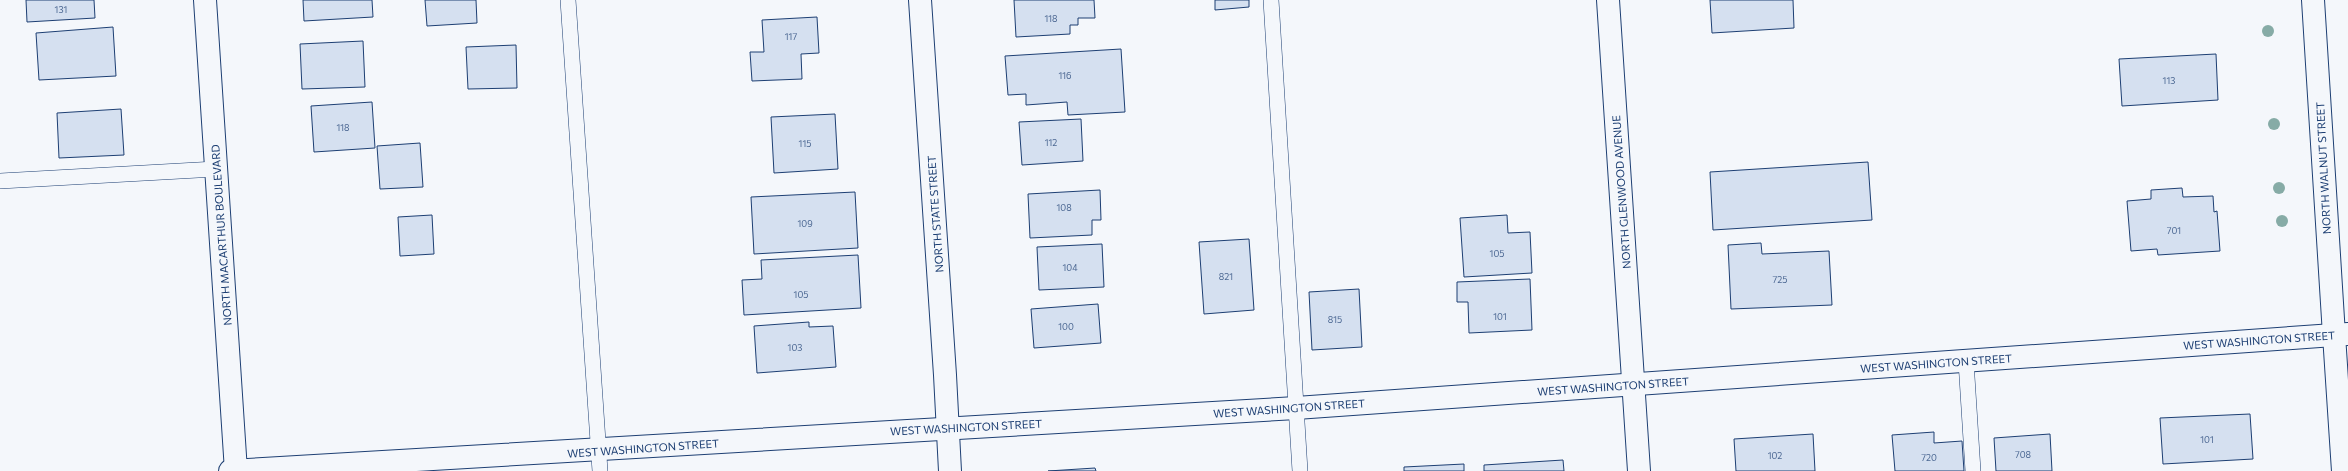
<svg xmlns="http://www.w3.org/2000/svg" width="2348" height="471" font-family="Commissioner,sans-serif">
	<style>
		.building { fill: #d5e0f0; stroke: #1d3f73 }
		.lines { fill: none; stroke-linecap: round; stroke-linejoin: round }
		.lane-casing { stroke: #1d3f73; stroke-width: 16 }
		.street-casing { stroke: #1d3f73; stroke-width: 24 }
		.secondary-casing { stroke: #1d3f73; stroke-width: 24 }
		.lane { stroke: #f4f7fb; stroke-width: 15 }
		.street { stroke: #f4f7fb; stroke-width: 22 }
		.secondary { stroke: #f4f7fb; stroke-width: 22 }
		.tree { fill: #86aba6 }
		.labels { text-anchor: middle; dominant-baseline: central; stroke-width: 3; stroke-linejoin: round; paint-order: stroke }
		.number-label { font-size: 9px; fill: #4b6792 }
		.street-label { font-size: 11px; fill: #1d3f73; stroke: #f4f7fb }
	</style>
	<rect width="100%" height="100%" fill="#f4f7fb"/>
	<g class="building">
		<path d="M26,0H94L95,18L27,22Z"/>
		<path d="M303,0H372L373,17L304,21Z"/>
		<path d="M425,0H476L477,23L427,26Z"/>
		<path d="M1014,0H1094L1095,18H1078V25H1070V34L1016,37Z"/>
		<path d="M1215,0H1249V7L1215,10Z"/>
		<path d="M1710,0H1793L1794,28L1712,33Z"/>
		<path d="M817,17L819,53L801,54L802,79L752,81L750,52H764L762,20Z"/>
		<path d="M113,27L116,76L39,80L36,33Z"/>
		<path d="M363,41L365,87L302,89L300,44Z"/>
		<path d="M516,45L517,88L468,89L466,47Z"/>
		<path d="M1121,49L1125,112L1068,115L1067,102L1026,105V94L1008,95L1005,56Z"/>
		<path d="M2216,54L2218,100L2122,106L2119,59Z"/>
		<path d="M372,102L375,148L314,152L311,106Z"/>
		<path d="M121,109L124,155L59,158L57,113Z"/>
		<path d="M835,114L838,169L774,173L771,117Z"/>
		<path d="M1081,119L1083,161L1022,165L1019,122Z"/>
		<path d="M420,143L423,187L380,189L377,146Z"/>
		<path d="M1868,162L1872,220L1713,230L1710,172Z"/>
		<path d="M2182,188L2183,197L2213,196L2214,212L2217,211L2220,251L2158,255L2157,249L2131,251L2127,201L2151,199V190Z"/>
		<path d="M1100,190L1101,220H1092V235L1030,238L1028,194Z"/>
		<path d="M855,192L858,248L754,254L751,197Z"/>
		<path d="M432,215L434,254L400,256L398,217Z"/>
		<path d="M1507,215L1508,233L1530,232L1532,273L1464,277L1460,218Z"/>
		<path d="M1249,239L1254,310L1204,314L1199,242Z"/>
		<path d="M1761,243L1762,254L1829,251L1832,305L1731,309L1728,245Z"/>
		<path d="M1102,244L1104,287L1039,290L1037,247Z"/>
		<path d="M858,255L861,308L744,315L742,280L762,279L761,260Z"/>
		<path d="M1530,279L1532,330L1469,333L1468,302H1457V282Z"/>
		<path d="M1359,289L1362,347L1312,350L1309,292Z"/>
		<path d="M1098,304L1101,343L1034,348L1031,309Z"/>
		<path d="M809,322V327L833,326L836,367L757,373L754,326Z"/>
		<path d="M2250,414L2253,459L2163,464L2160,418Z"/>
		<path d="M1934,432V443L1962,441L1964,471H1895L1892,435Z"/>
		<path d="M1813,434L1815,471H1736L1734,439Z"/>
		<path d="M2050,434L2052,471H1996L1994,438Z"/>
		<path d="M1563,460L1564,471H1484V465Z"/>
		<path d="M1464,464V471H1404V467Z"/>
		<path d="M1095,468L1096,471H1048Z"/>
	</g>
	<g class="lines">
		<g class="lane-casing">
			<g id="lane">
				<path d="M568,0L600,471"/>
				<path d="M1271,0L1300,471"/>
				<path d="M0,181L216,169"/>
				<path d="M1966,361L1973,471"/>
			</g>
		</g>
		<g class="street-casing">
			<g id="street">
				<path d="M920,0L945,375L950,471"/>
				<path d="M1608,0L1639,471"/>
				<path d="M2313,0L2334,335"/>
			</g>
		</g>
		<g class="secondary-casing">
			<g id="secondary">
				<path d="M205,0L236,471"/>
				<path d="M2334,335L2343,471"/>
				<path d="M230,471L1296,408L2348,334"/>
			</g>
		</g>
		<use href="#lane" class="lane"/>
		<use href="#street" class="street"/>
		<use href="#secondary" class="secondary"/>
	</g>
	<g class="tree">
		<circle cx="2268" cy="31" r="6"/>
		<circle cx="2274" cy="124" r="6"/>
		<circle cx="2279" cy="188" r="6"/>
		<circle cx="2282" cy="221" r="6"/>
	</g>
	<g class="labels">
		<g class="number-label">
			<text x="61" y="9">131</text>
			<text x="1051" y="18">118</text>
			<text x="791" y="36">117</text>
			<text x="1065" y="75">116</text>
			<text x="2169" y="80">113</text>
			<text x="343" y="127">118</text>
			<text x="1051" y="142">112</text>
			<text x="805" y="143">115</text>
			<text x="1064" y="207">108</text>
			<text x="805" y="223">109</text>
			<text x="2174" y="230">701</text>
			<text x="1497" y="253">105</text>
			<text x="1070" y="267">104</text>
			<text x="1226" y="276">821</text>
			<text x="1780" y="279">725</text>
			<text x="801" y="294">105</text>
			<text x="1500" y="316">101</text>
			<text x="1335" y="319">815</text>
			<text x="1066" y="326">100</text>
			<text x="795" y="347">103</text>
			<text x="2207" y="439">101</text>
			<text x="2023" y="454">708</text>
			<text x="1775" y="455">102</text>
			<text x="1929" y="457">720</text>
		</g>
		<g class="street-label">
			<text transform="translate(2323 168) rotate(-93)">NORTH WALNUT STREET</text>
			<text transform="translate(1621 192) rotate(-94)">NORTH GLENWOOD AVENUE</text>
			<text transform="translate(935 214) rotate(-94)">NORTH STATE STREET</text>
			<text transform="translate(221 235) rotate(-94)">NORTH MACARTHUR BOULEVARD</text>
			<text transform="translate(2259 340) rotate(-4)">WEST WASHINGTON STREET</text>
			<text transform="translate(1936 363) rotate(-4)">WEST WASHINGTON STREET</text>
			<text transform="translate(1613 386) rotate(-4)">WEST WASHINGTON STREET</text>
			<text transform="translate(1289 408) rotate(-4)">WEST WASHINGTON STREET</text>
			<text transform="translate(966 427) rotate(-3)">WEST WASHINGTON STREET</text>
			<text transform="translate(643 448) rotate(-4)">WEST WASHINGTON STREET</text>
		</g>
	</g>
</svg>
